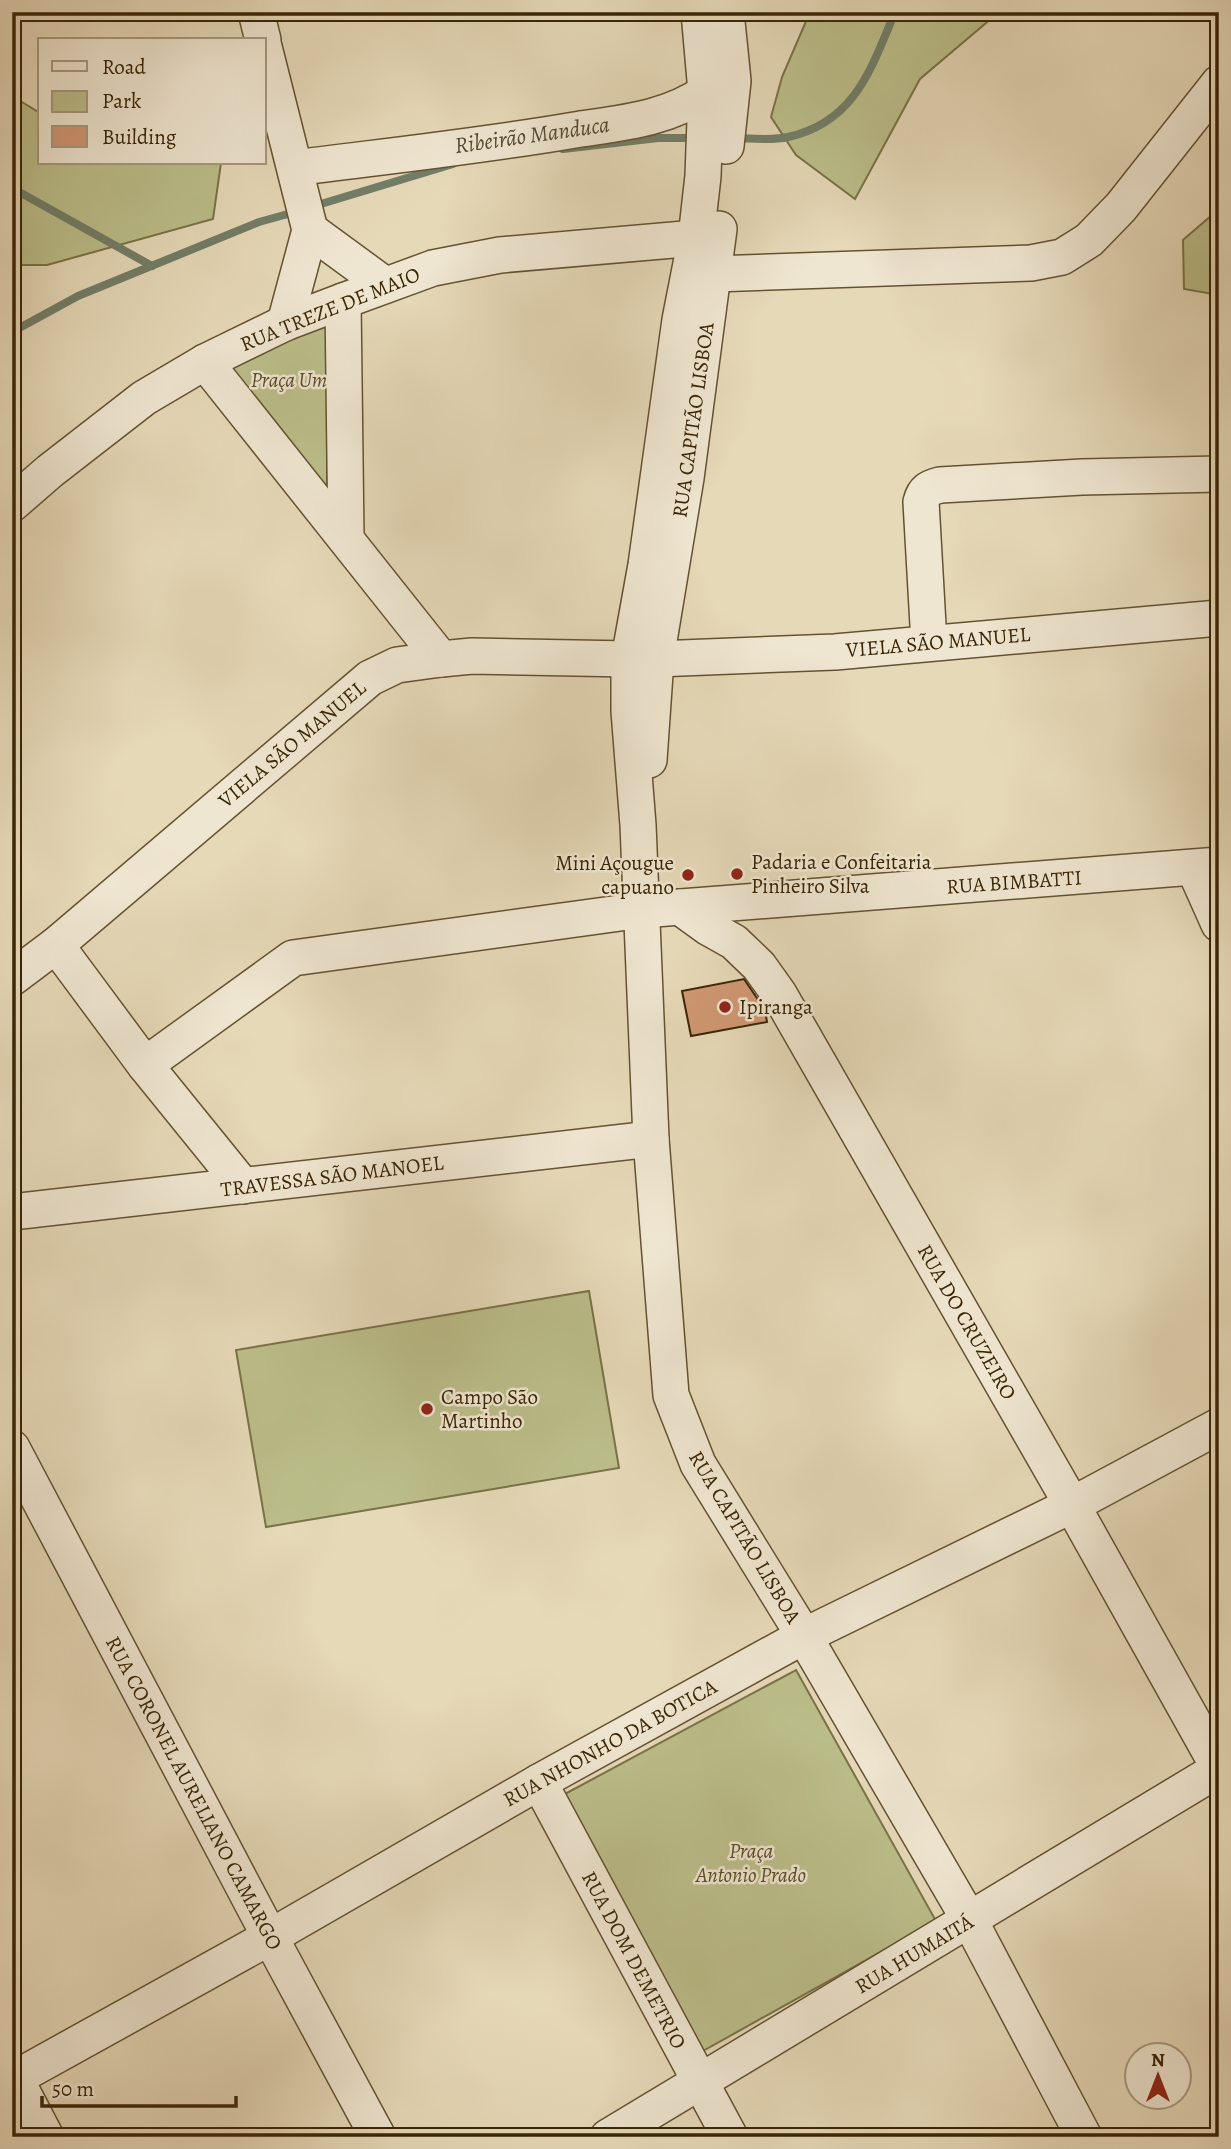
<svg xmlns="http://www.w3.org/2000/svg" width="1231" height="2149" font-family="Alegreya,serif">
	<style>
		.green { fill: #bbbe8a; stroke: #7a7247; stroke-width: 2 }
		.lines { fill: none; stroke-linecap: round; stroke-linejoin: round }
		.stream { stroke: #727e68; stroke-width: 8 }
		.building { fill: #d09874; stroke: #3a2504; stroke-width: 2 }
		.minor-casing { stroke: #655231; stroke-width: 38 }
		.minor { stroke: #efe6d1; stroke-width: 35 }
		.poi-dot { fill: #8f2418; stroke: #efe6d1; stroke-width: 2.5 }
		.labels { text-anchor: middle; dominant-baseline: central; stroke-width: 5; stroke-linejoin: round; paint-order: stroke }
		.street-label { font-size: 21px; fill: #3a2504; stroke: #efe6d1 }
		.park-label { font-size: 21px; font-style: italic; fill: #5a4b26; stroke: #efe6d1 }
		.poi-label { font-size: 21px; fill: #3a2504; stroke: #efe6d1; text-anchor: start }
		.water-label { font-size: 23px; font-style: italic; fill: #514a2e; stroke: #efe6d1 }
	</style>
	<rect width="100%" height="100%" fill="#e6d9b8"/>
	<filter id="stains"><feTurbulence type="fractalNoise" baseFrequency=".00286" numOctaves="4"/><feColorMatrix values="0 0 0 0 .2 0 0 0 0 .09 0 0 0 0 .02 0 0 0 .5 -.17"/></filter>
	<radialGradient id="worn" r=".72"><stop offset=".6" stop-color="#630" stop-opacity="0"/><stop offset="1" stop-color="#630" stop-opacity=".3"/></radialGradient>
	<g class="green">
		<path d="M810,12H999L920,79L855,199L796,155L771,117L782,77Z"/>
		<path d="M12,96L40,113V163H221L213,219L47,265H12Z"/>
		<path d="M1219,209V295L1184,289L1183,240Z"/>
		<path d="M327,321V489L228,363Z"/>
		<path d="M589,1291L619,1468L266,1527L236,1350Z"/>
		<path d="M796,1670L936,1921L703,2051L563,1795Z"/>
	</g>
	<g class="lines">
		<g class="stream">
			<path d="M734,138C751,138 771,141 788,137C855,122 871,69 895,12"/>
			<path d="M563,149L658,138H696"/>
			<path d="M12,188L152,266"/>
			<path d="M311,207L453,164"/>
			<path d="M12,332L78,296L259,222L295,212"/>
		</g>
	</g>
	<path class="building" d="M744,979L765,1010L767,1022L691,1036L682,991Z"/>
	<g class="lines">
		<g class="minor-casing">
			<g id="minor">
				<path d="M256,12L263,40"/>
				<path d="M699,12L706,92L703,176L696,238L680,320L646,565L629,659V711L638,825L651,1139L671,1395L698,1464L804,1636L970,1921L1084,2137"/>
				<path d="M264,47L310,230L285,323"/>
				<path d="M726,146L733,81L726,12"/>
				<path d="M295,168C388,156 482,146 575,130C621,123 668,119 706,92"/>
				<path d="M310,230L385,285"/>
				<path d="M714,274L1031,263L1062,257L1089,240L1121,207L1219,83"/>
				<path d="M343,301L346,537"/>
				<path d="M205,362L441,659"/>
				<path d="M12,504L50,471L144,398L205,362L285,323L343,301L433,268L500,255L696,238"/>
				<path d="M929,643L921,502C924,490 929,488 940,485L1082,477L1219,474"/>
				<path d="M656,659L835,652L1219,618"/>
				<path d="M649,760L656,659L686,478L719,229"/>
				<path d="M1194,868L1219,924"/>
				<path d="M680,907L709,928L734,942L759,966L779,994L1072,1505L1219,1768"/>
				<path d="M56,945L145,1065L243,1186"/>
				<path d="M12,978L56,945L370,678L397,665L441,659L472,656L629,659"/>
				<path d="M145,1065L293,958L642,910L1219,865"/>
				<path d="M12,1212L651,1139"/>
				<path d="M12,1448L270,1937L378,2137"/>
				<path d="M539,1782L730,2137"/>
				<path d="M12,2072L46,2137"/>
				<path d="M12,2080L270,1937L539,1782L804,1636L1072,1505L1219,1426"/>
				<path d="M608,2137L1219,1769"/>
			</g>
		</g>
		<use href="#minor" class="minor"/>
	</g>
	<g class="poi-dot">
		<circle cx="737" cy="874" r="7"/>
		<circle cx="688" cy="875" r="7"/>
		<circle cx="725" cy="1007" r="7"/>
		<circle cx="427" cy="1409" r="7"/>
	</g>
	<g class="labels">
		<g class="street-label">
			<text transform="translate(330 309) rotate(-22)">RUA TREZE DE MAIO</text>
			<text transform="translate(693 420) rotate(-82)">RUA CAPITÃO LISBOA</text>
			<text transform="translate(938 642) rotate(-5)">VIELA SÃO MANUEL</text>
			<text transform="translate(292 744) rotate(-40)">VIELA SÃO MANUEL</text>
			<text transform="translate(1014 882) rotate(-4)">RUA BIMBATTI</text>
			<text transform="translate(332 1176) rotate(-7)">TRAVESSA SÃO MANOEL</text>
			<text transform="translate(967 1322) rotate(60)">RUA DO CRUZEIRO</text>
			<text transform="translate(745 1537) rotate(59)">RUA CAPITÃO LISBOA</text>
			<text transform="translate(610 1743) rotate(-29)">RUA NHONHO DA BOTICA</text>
			<text transform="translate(194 1793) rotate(62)">RUA CORONEL AURELIANO CAMARGO</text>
			<text transform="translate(914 1954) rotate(-31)">RUA HUMAITÁ</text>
			<text transform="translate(634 1960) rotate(62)">RUA DOM DEMETRIO</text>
		</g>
		<g class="park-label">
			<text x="289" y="380">Praça Um</text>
			<text x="751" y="1851">Praça<tspan x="751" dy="24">Antonio Prado</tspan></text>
		</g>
		<g class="poi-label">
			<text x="751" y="862">Padaria e Confeitaria<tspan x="751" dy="24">Pinheiro Silva</tspan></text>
			<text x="674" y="863" text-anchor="end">Mini Açougue<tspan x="674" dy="24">capuano</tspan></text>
			<text x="739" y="1007">Ipiranga</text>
			<text x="441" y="1397">Campo São<tspan x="441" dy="24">Martinho</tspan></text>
		</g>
		<g class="water-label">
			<text transform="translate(532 135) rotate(-8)">Ribeirão Manduca</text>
		</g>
	</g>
	<rect width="1231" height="2149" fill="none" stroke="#e6d9b8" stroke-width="42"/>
	<rect x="14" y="14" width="1203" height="2121" fill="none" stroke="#3a2504" stroke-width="3.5"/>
	<rect x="21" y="21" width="1189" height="2107" fill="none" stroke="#3a2504" stroke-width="2"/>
	<rect x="38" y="38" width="228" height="126" fill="#efe6d1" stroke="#a7997f" stroke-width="2"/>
	<rect x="52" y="61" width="35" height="10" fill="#efe6d1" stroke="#a7997f" stroke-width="2"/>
	<text x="102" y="74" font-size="21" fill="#3a2504">Road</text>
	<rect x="52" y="91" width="35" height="21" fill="#bbbe8a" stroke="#a7997f" stroke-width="2"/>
	<text x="102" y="108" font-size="21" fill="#3a2504">Park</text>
	<rect x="52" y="126" width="35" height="21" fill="#d09874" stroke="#a7997f" stroke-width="2"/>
	<text x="102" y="144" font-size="21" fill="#3a2504">Building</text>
	<g transform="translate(1158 2076)"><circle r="33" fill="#efe6d1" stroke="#a7997f" stroke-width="2"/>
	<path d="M0-5L12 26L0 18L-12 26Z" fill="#8f2418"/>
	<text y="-10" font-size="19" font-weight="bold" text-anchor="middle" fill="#3a2504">N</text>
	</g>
	<path d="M42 2096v10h194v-10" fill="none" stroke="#3a2504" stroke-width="3.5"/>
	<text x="52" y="2096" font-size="21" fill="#3a2504" stroke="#efe6d1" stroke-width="5" paint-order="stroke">50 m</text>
	<rect width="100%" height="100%" filter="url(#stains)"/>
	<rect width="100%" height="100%" fill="url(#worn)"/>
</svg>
